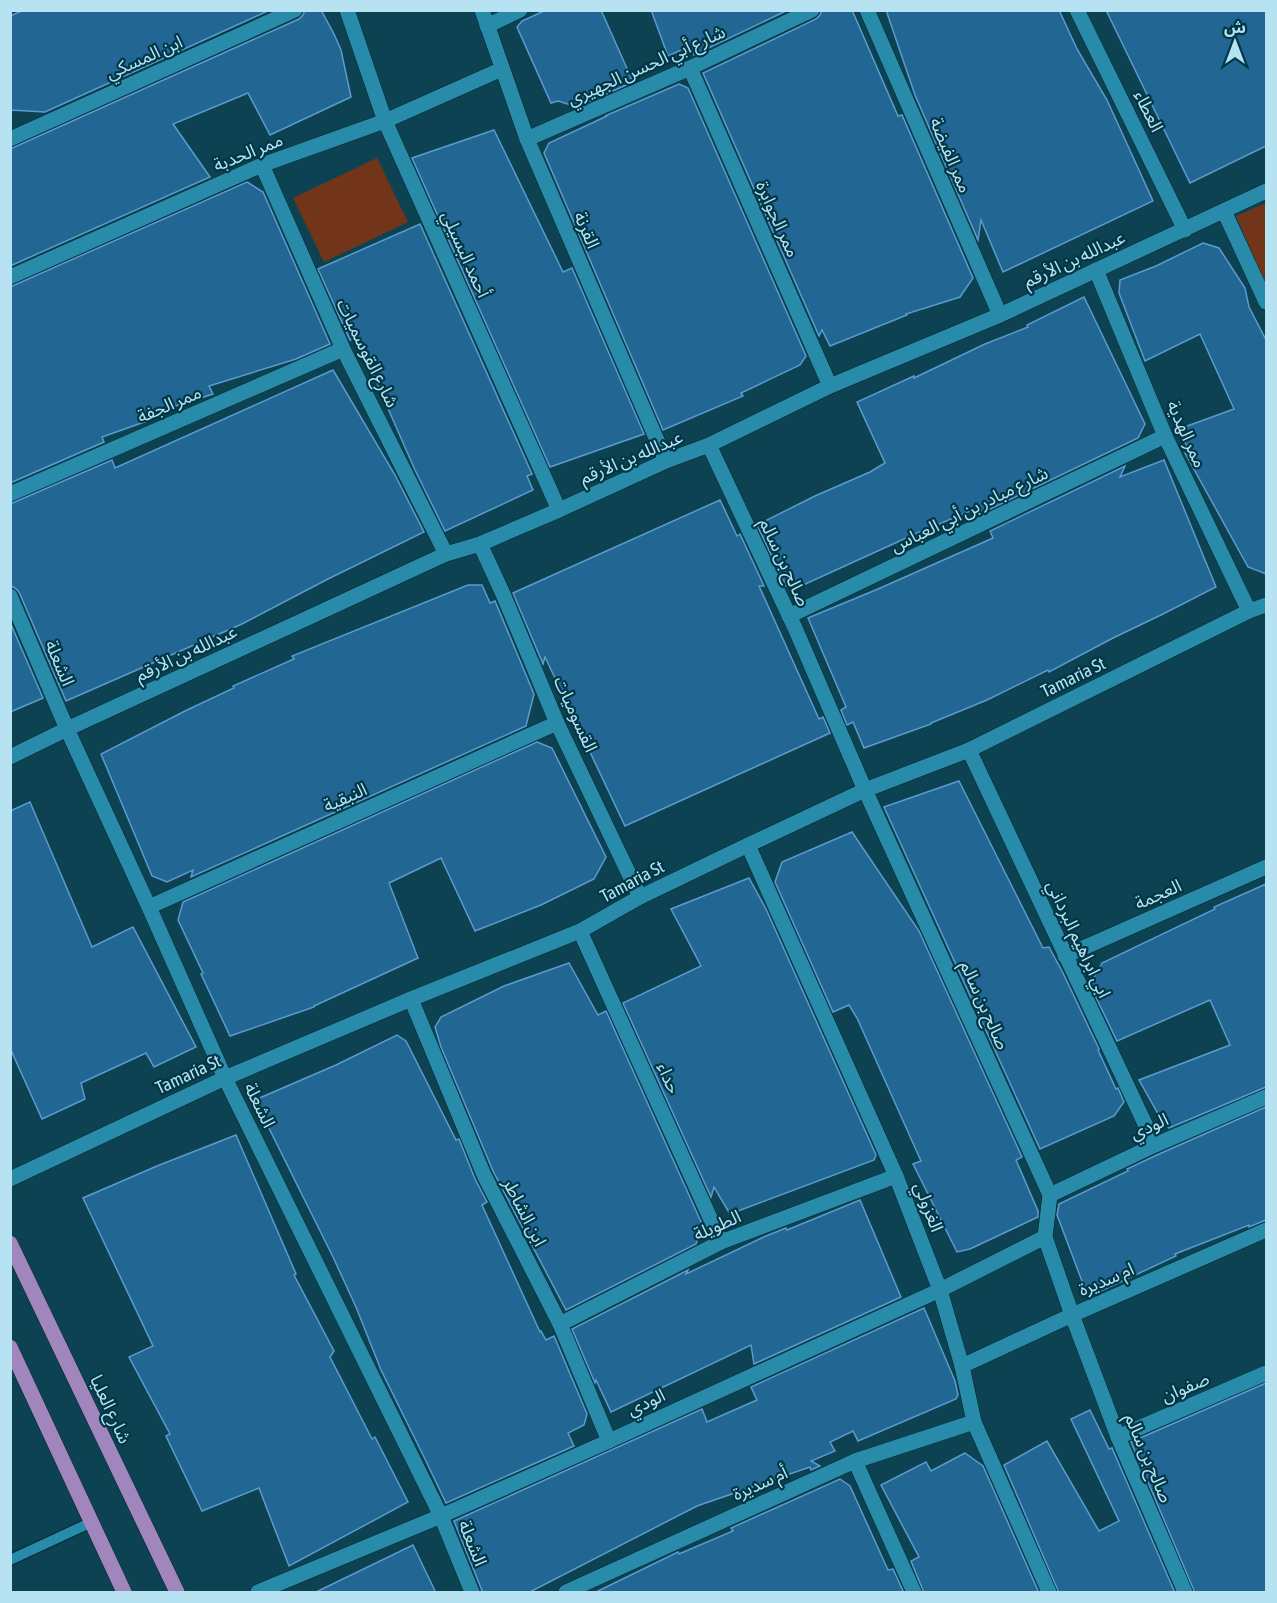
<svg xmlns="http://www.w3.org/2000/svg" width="1277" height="1603" font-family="'Asap Condensed','Noto Sans Arabic',sans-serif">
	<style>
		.green { fill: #73351a }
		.building { fill: #226694; stroke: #5b9ccd; stroke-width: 1.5 }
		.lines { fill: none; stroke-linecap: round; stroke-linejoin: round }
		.service-casing { stroke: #082630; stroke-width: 12 }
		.minor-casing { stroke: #082630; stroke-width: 16 }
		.primary-casing { stroke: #082630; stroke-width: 16 }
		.service { stroke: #278ba9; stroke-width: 10 }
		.minor { stroke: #278ba9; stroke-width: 15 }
		.primary { stroke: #a086bc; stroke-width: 15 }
		.labels { text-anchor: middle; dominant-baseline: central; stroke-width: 4.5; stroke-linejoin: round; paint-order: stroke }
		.street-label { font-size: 18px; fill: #b7e2f2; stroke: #003746 }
	</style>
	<rect width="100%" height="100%" fill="#0c4251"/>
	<g class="green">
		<path d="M377,158L408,222L324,262L293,198Z"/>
		<path d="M1266,203V286L1236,216Z"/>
	</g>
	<g class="building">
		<path d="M24,10H270L45,112L10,110V16Z"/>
		<path d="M305,10H321L334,34L341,50L351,97L270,135L248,93L173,124L210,177L10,266V149L299,19L303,15Z"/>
		<path d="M546,10H601L633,82L577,107L558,101L551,103L517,27L522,21Z"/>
		<path d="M651,10H788L694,55L690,46L668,56Z"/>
		<path d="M822,10H852L898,116L902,115L973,278L960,297L906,314L907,315L830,346L822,330L819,336L703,73L816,19L820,15Z"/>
		<path d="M886,10H1059L1077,49L1107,100L1153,201L1003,272L981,220L978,240L915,95Z"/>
		<path d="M1106,10H1266V146L1190,183Z"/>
		<path d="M679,84L688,88L806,356L800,365L741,393L743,396L663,430L544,153L549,143L607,116H605Z"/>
		<path d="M494,130L563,272L572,268L644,434L550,467L412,158Z"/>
		<path d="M247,182L263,192L330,344L296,359L209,386L213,394L163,410L150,420L102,437L104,442L10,483V287Z"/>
		<path d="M420,224L532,474L527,476L533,490L445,531L415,470L357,338L350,340L318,269Z"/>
		<path d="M1203,243L1219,248L1245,288L1249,307L1266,340V574L1248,567L1185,453L1189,451L1179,429L1234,409L1200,334L1145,361L1119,293L1120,280L1156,266Z"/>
		<path d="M1084,297L1145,424L1138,438L982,513L980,507L915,534L801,586H786L757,525L815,496L870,472L885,463L857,402L914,376V378L985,344L1028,327L1027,325Z"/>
		<path d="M333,370L395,475L424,532L328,579L242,624L66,701L19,592L15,588L10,586V504L112,460L115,468Z"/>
		<path d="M1164,460L1216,587L1163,614L1113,638L1049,672L1048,670L987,700L931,723V724L864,748L853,722L847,725L841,710L846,707L808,618L878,589L993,538L990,531L1125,466L1120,477Z"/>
		<path d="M720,500L737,536L740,534L764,586H759L819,719L823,717L830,733L625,826L545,657L543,664L513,593Z"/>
		<path d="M468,585H482L490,603L495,601L534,694L526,726L191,877L193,870L167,882L152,876L101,754L187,710L234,688L233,686L294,659L292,656Z"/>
		<path d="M10,622L43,698L10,712Z"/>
		<path d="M537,742L552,748L606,857L594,879L541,905L475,931L441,858L389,883L418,958L314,1006V1007L230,1036L201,974L203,973L178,920L183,902Z"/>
		<path d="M959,781L1043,948L1049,947L1063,973L1099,1049L1098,1050L1116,1089L1118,1088L1124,1102L1114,1116L1040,1149L884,807Z"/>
		<path d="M30,802L92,947L133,927L196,1047L154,1067L146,1053L81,1083L85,1099L42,1119L10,1048V811Z"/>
		<path d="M852,832L919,931L1022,1157L1016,1160L1038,1211V1217L970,1249L957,1252L913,1164L921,1161L857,1018L849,1005L833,1012L775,882L782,862Z"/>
		<path d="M749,878L766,909L876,1155L874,1160L730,1214L714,1187L711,1197L623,1003L701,966L671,909Z"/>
		<path d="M1266,884V1087L1169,1128L1161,1119L1139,1080L1230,1045L1210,1000L1117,1041L1090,985L1102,963L1215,909L1214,907Z"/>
		<path d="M569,963L598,1015L606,1011L702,1224L696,1244L566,1310L493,1171L441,1047L435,1027L441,1017L504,986Z"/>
		<path d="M397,1035L406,1041L456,1140L459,1139L475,1179L487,1202L482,1205L540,1332L541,1331L546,1340L554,1336L587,1414L584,1425L568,1433L574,1446L446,1503L425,1459L381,1370L356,1307L333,1257L255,1100L336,1065Z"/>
		<path d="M1266,1107V1220L1249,1227V1225L1175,1254L1176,1256L1088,1297L1057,1215L1059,1204L1128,1171L1127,1169L1159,1154Z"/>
		<path d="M236,1135L296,1274L294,1275L334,1351L330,1357L372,1439L375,1437L408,1502L289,1566L259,1488L202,1511L166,1436L170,1434L129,1357L153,1346L83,1198L157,1166Z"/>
		<path d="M860,1200L901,1297L754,1364L751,1345L611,1412L596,1380L595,1383L572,1329L688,1270L686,1274L766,1236L786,1228L787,1230Z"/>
		<path d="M924,1308L955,1381L958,1395L956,1399L858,1441L853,1431L830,1442L835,1451L811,1461L820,1466L811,1470L810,1467L697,1506L528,1593H483L454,1521L702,1409L707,1422L757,1400L751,1387Z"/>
		<path d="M1266,1383V1593H1195L1131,1442Z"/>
		<path d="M1090,1410L1109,1449L1112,1448L1175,1593H1059L1004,1465L1047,1441L1099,1531L1119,1521L1071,1419Z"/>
		<path d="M965,1453L983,1466L1039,1593H924L911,1561L919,1557L881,1485L926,1462L931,1471Z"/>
		<path d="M840,1479L850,1486L888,1570L893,1569L904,1593H594L678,1552L679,1554L733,1531L731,1528Z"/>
		<path d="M413,1545L436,1593H314Z"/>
	</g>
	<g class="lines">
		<g class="service-casing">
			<path id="service" d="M10,1560L92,1522"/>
		</g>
		<g class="minor-casing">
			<g id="minor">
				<path d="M347,10L385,121L559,510"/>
				<path d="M482,10L527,139L666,461"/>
				<path d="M867,10L1000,315"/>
				<path d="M1077,10L1185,230"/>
				<path d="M487,26L520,10"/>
				<path d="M690,68L830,386"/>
				<path d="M10,139L295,10"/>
				<path d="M527,139L690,68L812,10"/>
				<path d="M262,165L343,349L446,554"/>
				<path d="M1224,211L1266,302"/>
				<path d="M1096,270L1165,436L1249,611"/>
				<path d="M10,277L262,165L385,121L502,69"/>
				<path d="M709,445L795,628L865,790L1050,1195L1045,1237L1072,1315L1118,1437L1185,1592"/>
				<path d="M10,494L343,349"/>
				<path d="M480,544L503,594L557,723L640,897"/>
				<path d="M10,596L67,729L149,907L225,1078L441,1516L472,1592"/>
				<path d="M789,616L1165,436"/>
				<path d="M969,750L1155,1145"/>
				<path d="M10,757L67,729L446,554L480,544L559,510L666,461L709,445L830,386L1000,315L1266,191"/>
				<path d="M748,845L896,1176L940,1290L962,1366L974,1422L1049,1592"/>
				<path d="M149,907L557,723"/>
				<path d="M580,931L721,1242"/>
				<path d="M1065,956L1266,867"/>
				<path d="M411,999L484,1175L560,1324L609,1441"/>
				<path d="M10,1179L225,1078L411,999L580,931L640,897L748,845L865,790L969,750L1249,611L1266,605"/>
				<path d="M1050,1195L1155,1145L1266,1097"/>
				<path d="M560,1324L721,1242L896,1176"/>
				<path d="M962,1366L1072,1315L1266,1230"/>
				<path d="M1118,1437L1266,1373"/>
				<path d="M855,1461L914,1592"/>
				<path d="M258,1592L441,1516L609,1441L940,1290L1045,1237"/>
				<path d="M566,1592L855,1461L974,1422"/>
			</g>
		</g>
		<g class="primary-casing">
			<g id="primary">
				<path d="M10,1243L177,1592"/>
				<path d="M10,1347L124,1592"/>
			</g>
		</g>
		<use href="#service" class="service"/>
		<use href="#minor" class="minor"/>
		<use href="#primary" class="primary"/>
	</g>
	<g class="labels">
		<g class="street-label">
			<text transform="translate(144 57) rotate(-24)">ابن المسكي</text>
			<text transform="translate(646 65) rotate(-24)">شارع أبي الحسن الجهيري</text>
			<text transform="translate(1149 111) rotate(64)">العطاء</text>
			<text transform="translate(248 152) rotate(-22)">ممر الحدبة</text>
			<text transform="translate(951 155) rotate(67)">ممر الفيضة</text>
			<text transform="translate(778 219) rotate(66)">ممر الجوابرة</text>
			<text transform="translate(587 230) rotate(67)">القرنة</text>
			<text transform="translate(466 254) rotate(66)">أحمد البسيلي</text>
			<text transform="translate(1074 259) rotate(-25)">عبدالله بن الأرقم</text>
			<text transform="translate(368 353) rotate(64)">شارع القوسميات</text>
			<text transform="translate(169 404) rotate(-23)">ممر الجفة</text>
			<text transform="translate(1187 434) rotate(66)">ممر الهدية</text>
			<text transform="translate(631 457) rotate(-23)">عبدالله بن الأرقم</text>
			<text transform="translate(969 509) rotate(-26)">شارع مبادر بن أبي العباس</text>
			<text transform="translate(785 562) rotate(65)">صالح بن سالم</text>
			<text transform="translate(186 653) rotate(-25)">عبدالله بن الأرقم</text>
			<text transform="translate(60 663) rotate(67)">الشعلة</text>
			<text transform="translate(1073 677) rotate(-26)">Tamaria St</text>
			<text transform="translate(576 714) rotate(66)">القسوميات</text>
			<text transform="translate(345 797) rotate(-24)">النبقية</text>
			<text transform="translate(632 881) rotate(-28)">Tamaria St</text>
			<text transform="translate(1158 894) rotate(-24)">العجمة</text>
			<text transform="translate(1079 939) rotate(65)">ابي ابراهيم البرداني</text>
			<text transform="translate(985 1005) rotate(66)">صالح بن سالم</text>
			<text transform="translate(188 1074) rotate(-25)">Tamaria St</text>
			<text transform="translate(669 1078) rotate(66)">حداء</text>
			<text transform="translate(260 1105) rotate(64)">الشعلة</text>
			<text transform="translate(1149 1126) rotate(-24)">الودي</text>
			<text transform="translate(929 1207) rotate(69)">الغزولي</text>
			<text transform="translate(525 1212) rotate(63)">ابن الشاطر</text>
			<text transform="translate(717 1225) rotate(-24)">الطويلة</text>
			<text transform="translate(1106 1279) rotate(-23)">ام سديرة</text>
			<text transform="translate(1185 1387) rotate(-23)">صفوان</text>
			<text transform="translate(646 1402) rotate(-25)">الودي</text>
			<text transform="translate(111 1409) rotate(65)">شارع العليا</text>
			<text transform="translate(1149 1458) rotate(67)">صالح بن سالم</text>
			<text transform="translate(760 1483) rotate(-24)">أم سديرة</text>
			<text transform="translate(473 1543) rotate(68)">الشعلة</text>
		</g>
	</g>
	<rect width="1277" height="1603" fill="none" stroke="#b7e2f2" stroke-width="24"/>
	<g transform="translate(1235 42)" stroke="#003746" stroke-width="4.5" paint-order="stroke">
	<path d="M0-4.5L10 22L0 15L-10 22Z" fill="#b7e2f2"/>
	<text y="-9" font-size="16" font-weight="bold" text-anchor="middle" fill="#b7e2f2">ش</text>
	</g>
</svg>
